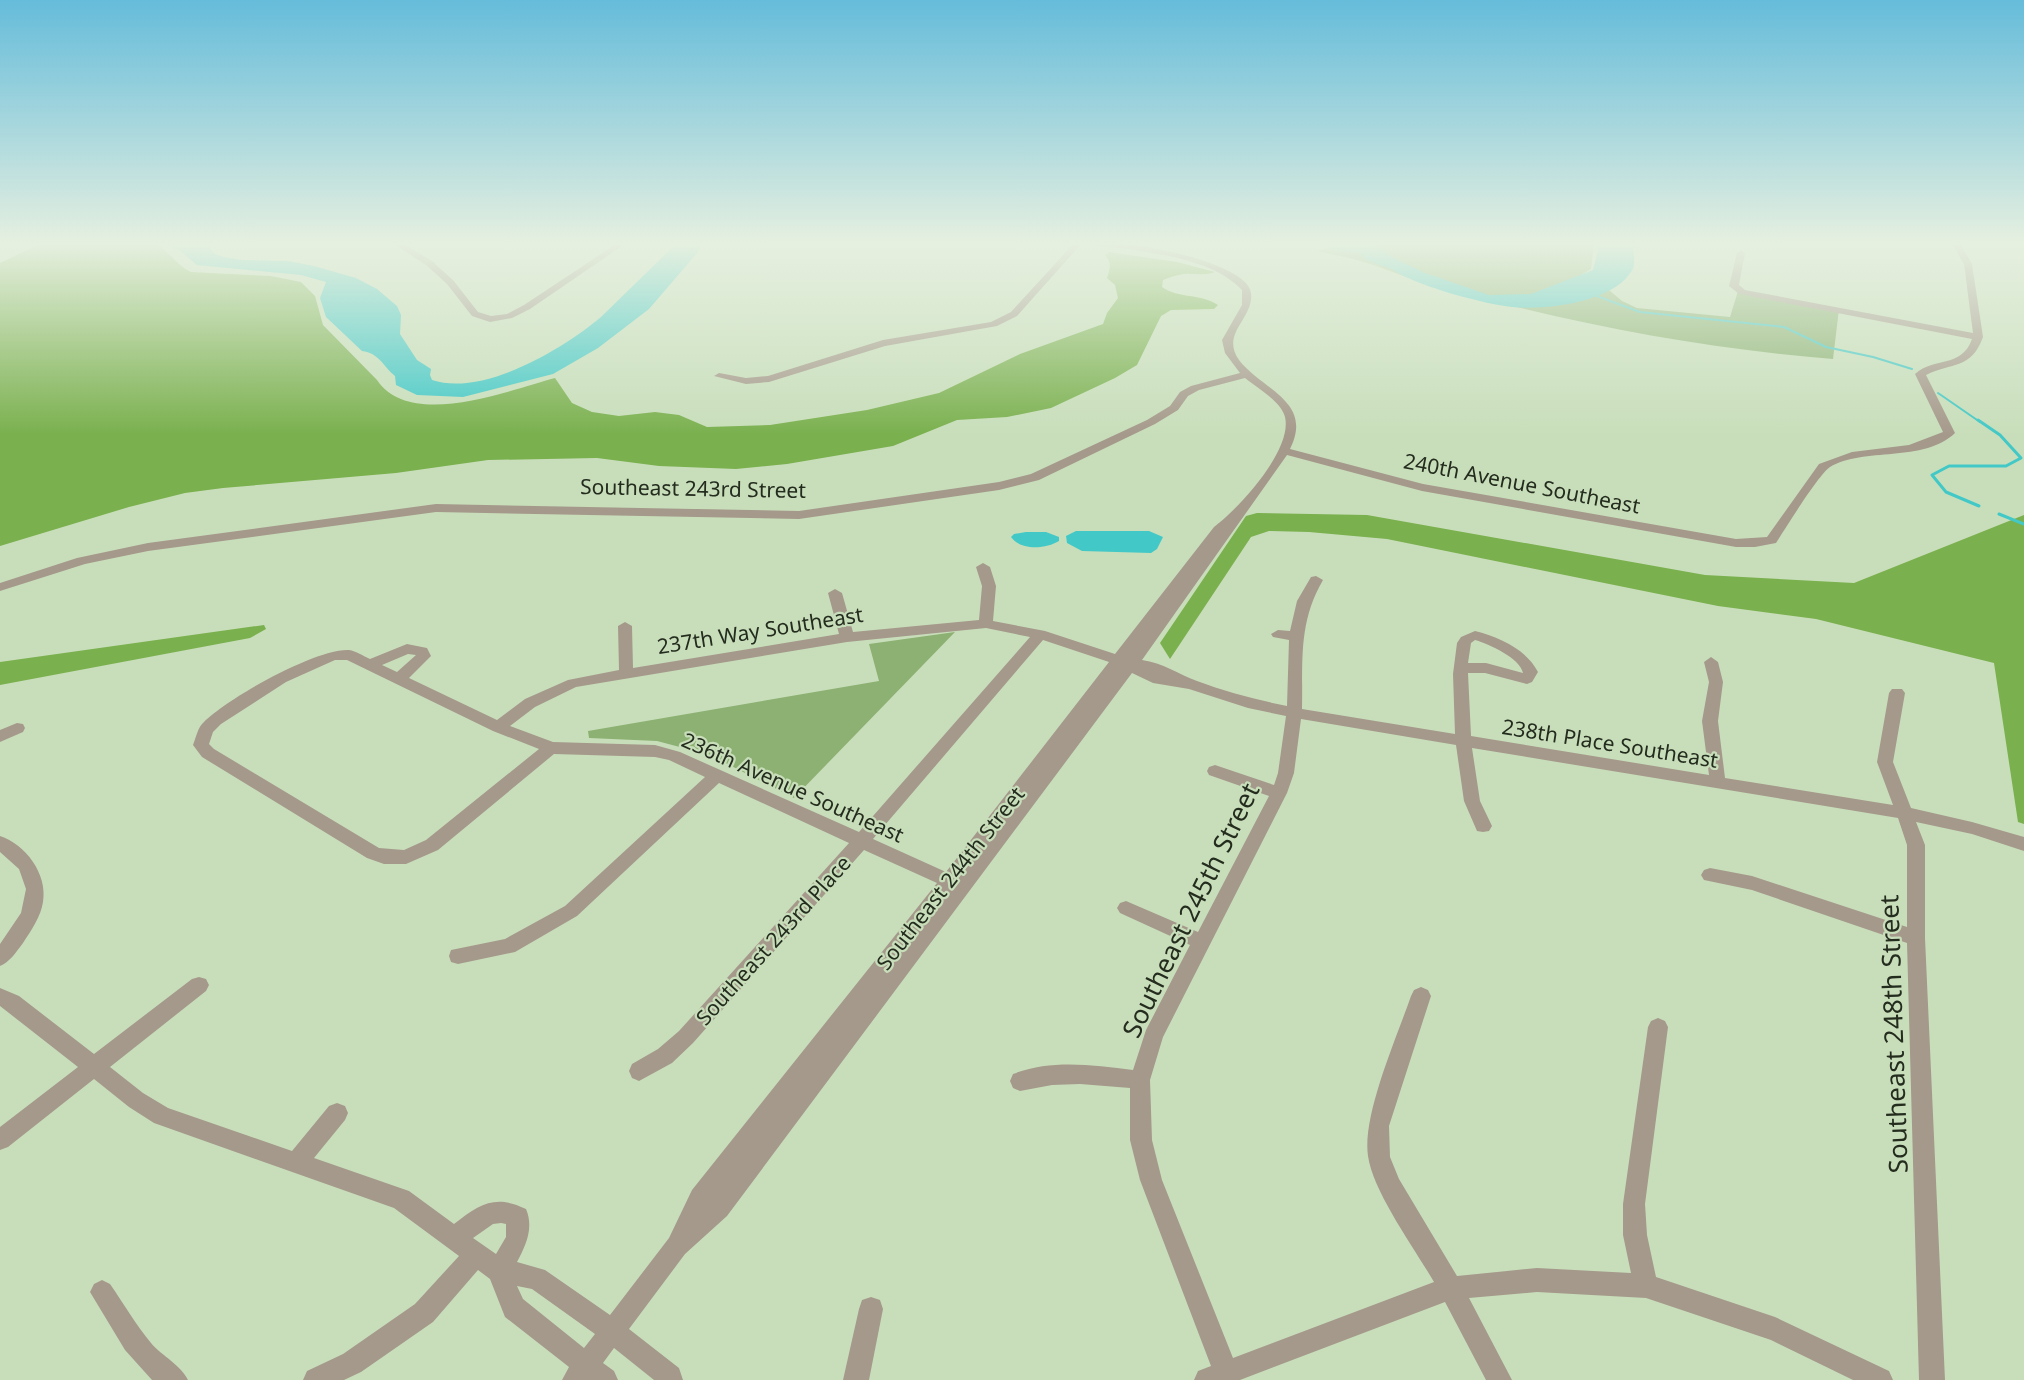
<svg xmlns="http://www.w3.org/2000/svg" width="2024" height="1380" font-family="'Noto Sans',sans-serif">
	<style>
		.green { fill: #8cb172 }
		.forest { fill: #7ab04e }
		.water { fill: #42c8c6 }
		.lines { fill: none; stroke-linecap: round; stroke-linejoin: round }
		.stream-far1 { stroke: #42c8c6; stroke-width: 2 }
		.stream { stroke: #42c8c6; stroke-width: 3 }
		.river { fill: #42c8c6; fill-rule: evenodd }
		.street { fill: #a5998b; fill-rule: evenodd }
		.labels { text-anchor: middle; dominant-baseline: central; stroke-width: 4.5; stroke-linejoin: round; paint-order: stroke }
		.street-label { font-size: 21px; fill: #242c1e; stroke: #c8deba }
		.near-street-label { font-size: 26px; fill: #242c1e; stroke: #c8deba }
	</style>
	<rect width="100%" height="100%" fill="#c8deba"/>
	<g class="green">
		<path d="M1349,242H1594L1591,269L1581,275L1609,290L1622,301L1637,308L1730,317L1738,291L1839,309L1833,359C1698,348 1570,323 1440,287C1411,280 1385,268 1357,260C1344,256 1331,255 1317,251Z"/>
		<path d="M955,632L794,798L710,755L657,741L589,738L588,731L879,681L869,644Z"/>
	</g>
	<g class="forest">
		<path d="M44,242H152C168,249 176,265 191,272L271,276L301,282L315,296L323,325L377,380C410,430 510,390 555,378L572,403L592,412L619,416L655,412L679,415L707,427L770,425L867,410L939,393L1020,354L1103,324L1107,313L1118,298L1115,285L1107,278C1110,269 1112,262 1105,255L1109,252L1177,262L1215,272C1206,276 1194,273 1184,274C1177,275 1170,277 1163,280L1162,287C1179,299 1200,293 1218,305L1214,309L1171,310L1161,316L1137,365L1115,378L1051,408L1007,417L957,420L893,446L787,464L736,469L659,466L597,458L488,460L396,473L223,488L185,493L129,507L0,546V263Z"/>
		<path d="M1257,513L1367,515L1705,575L1854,583L2024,515V824L2018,822L1994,663L1816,619L1718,606L1387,539L1309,532L1269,531L1251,537L1170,659L1160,643L1246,516Z"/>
		<path d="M264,625L266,629L250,638L0,685V662Z"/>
	</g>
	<g class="water">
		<path d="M164,242H205L215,254L224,257L242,260L288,261L314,266L356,278L377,289L397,306L401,315L400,334L417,360L431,369L430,375L432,380C483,397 563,349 601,317L678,242H703L698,252L649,309L598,348L553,374L463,397L417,395L396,385L395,376C383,366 379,353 362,351L326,317L320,298L326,282L301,275L197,265L180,251Z"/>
		<path d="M1341,242H1372L1392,257L1425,273L1489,295L1531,294L1593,270L1598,250L1596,245L1599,242H1634C1631,252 1638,263 1631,272C1611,303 1546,310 1512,307C1484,304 1422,287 1398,273C1389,268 1383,259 1372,255C1357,251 1341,254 1327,248Z"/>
		<path d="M1076,531H1149L1163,537L1157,549L1151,553L1082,551L1067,543L1066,536Z"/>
		<path d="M1026,532H1046L1059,537V541C1046,549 1021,551 1011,537L1014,534Z"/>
	</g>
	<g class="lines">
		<g class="stream-far1">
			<path d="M1594,295L1640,312L1784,327L1826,347L1873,357L1912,369"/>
			<path d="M1938,393L1980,422"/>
		</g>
		<g class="stream">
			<path d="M1978,420L2000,435L2021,458L2006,466H1949L1932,475L1946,492L1979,506"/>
			<path d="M1999,514L2024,524"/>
		</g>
		<path class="river" d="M1356,242H1369L1370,248L1376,254L1419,270L1421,273L1414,277L1366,260L1356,249Z"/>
		<g class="street">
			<path d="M391,242H400L432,261L453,280L478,312L491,316L507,314L524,305L619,242H628L530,309L512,318L490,322L472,316L447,284L426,265Z"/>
			<path d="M1075,242H1083L1017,316L997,326L885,346L769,382L746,384L714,376L719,373L746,378L768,376L883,340L991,322L1011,312Z"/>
			<path d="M1091,242C1118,239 1247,260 1251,293C1254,319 1220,333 1239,360C1262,390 1314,401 1290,449L1423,484L1736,539L1767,537L1819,464L1852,452L1909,445L1943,432L1915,374C1935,356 1961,369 1972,339L1739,294L1729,286L1737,253L1741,250L1745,253L1739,285L1745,290L1973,333L1964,264L1951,242H1959L1972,264L1983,337C1971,370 1952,362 1926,375L1955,433C1924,463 1863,447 1830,467C1819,474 1785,529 1776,543L1755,547H1736L1422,491L1287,455L1142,660C1163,663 1178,674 1197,681C1226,692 1257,700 1287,706L1289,640L1273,637L1271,634L1278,630L1290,631L1297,601L1311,577L1316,576L1323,580C1298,623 1303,661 1302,709L1455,734L1453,674L1457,643L1461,637L1475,631C1499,637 1526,649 1538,672L1532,682L1527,684L1485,673H1468L1471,736L1709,775L1702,721L1709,682L1704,662L1711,657L1718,662L1723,682L1718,721L1725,778L1893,805L1877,762L1889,693L1892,689H1902L1905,693L1893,762L1911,808L1972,822L2024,837V851L1972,834L1916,822L1925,845V938L1945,1380H1919L1907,943L1752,890L1704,880L1701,875L1704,870L1710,868L1752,876L1907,927V845L1898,818L1472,748L1480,801L1492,826L1489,831L1483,832L1477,831L1464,801L1456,745L1301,719L1294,773L1287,793L1163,1037L1150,1080L1152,1140L1162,1180L1233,1358L1434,1282C1415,1249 1373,1192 1368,1156C1362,1115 1397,1037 1411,996L1414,990L1421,987L1428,990L1431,996L1389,1126L1390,1157L1399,1179L1457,1276L1537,1268L1631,1273L1623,1235V1204L1648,1027L1651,1021L1658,1018L1665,1021L1668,1027L1645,1204L1647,1235L1656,1277L1775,1317L1889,1371L1893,1380H1853L1771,1340L1646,1298L1537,1292L1469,1298L1512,1380H1486L1445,1302L1240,1380H1194L1198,1371L1211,1366L1140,1180L1130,1140V1088L1080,1084L1052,1085L1020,1091L1013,1088L1010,1081L1013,1074C1051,1059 1093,1065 1133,1070L1146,1030L1190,945L1120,913L1117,908L1120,903L1126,901L1198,932L1269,796L1209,775L1207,771L1209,767L1215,765L1274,785L1278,773L1286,716L1248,708L1189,689L1153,683L1132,673L727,1216L685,1254L629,1329L679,1368L683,1380H654L614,1348L603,1363L614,1371L618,1380H562L569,1367L505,1317L490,1279L478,1270L433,1322L361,1372L344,1380H303L307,1371L343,1354L415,1304L459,1256L394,1208L154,1123L129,1107L94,1079L8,1147L0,1150V1127L78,1067L0,1006V988L19,996L94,1054L192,979L199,977L206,979L209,985L206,991L110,1067L143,1093L168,1108L292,1151L329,1106L337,1103L345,1106L348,1113L345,1120L314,1158L409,1191L454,1224C480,1204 495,1194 526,1209C534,1228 526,1245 517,1262L545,1270L610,1315L669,1238L692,1190L937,883L864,850L693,1043L672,1063L639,1081L632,1078L629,1071L632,1064L658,1049L679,1031L849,843L719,783L577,916L515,952L458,964L451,962L449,956L451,950L505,939L565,906L705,777L669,760L655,757L554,754L438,850L406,864H384L367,858L202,757L193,745C196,738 197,730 202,724C224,700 316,648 349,650C356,651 363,656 370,659L407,644L427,648L431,656L409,678L497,720L525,699L568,680L619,670L618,626L625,622L632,626L633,668L839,634L828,593L835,589L842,593L853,632L979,620L982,586L976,567L983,563L990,567L996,586L993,621L1045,631L1115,654L1214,527C1238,509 1293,450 1285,417C1281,401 1257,388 1245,378L1199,390L1188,396L1178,410L1155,424L1039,480L999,490L799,519L436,512L148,551L85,564L0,591V583L77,558L148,543L436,504L799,511L999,482L1031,474L1147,420L1170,406L1180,392L1191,386L1240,373L1225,353L1222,340L1242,305V290C1214,261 1166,255 1127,249C1116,247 1100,248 1091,242ZM986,628L1030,637L859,832L680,752L655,745L553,742L510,726L535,707L576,687L847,642ZM1043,640L1109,662L946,872L873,839ZM1475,640C1489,644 1520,658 1523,673L1486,663H1468L1471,643ZM408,654L416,655L397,672L382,665ZM335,660H347L493,731L539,749L426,840L404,850L379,848L214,749L209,744L213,732L221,724L286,682ZM501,1223L506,1224V1237L496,1254L473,1238L493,1224ZM517,1286L532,1289L595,1334L584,1348L523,1299Z"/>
			<path d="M17,723L23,724L25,728L23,732L0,742V730Z"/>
			<path d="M0,836C25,844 48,874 43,902C41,916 31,931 23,943C16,952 10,962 0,966V944L21,913L26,889L19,869L0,852Z"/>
			<path d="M102,1280L110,1284C124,1304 136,1325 151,1343C162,1356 181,1365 188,1380H152L125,1350L90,1292L94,1284Z"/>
			<path d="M871,1297L880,1300L883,1309L869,1380H843L859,1309L862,1300Z"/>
		</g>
	</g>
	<linearGradient id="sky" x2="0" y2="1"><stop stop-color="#65bcda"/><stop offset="0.56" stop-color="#e6f0e0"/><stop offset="1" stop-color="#e6f0e0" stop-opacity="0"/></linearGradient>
	<rect width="2024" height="435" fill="url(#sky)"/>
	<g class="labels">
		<g class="street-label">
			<text transform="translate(1522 483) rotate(11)">240th Avenue Southeast</text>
			<text transform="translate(693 488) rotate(1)">Southeast 243rd Street</text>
			<text transform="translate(760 630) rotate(-9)">237th Way Southeast</text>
			<text transform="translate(1610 743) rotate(9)">238th Place Southeast</text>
			<text transform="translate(793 787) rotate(24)">236th Avenue Southeast</text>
			<text transform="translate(950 878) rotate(-52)">Southeast 244th Street</text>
			<text transform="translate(773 940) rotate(-48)">Southeast 243rd Place</text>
		</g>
		<g class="near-street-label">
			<text transform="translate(1190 910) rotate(-64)">Southeast 245th Street</text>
			<text transform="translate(1893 1034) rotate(-92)">Southeast 248th Street</text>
		</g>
	</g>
</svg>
